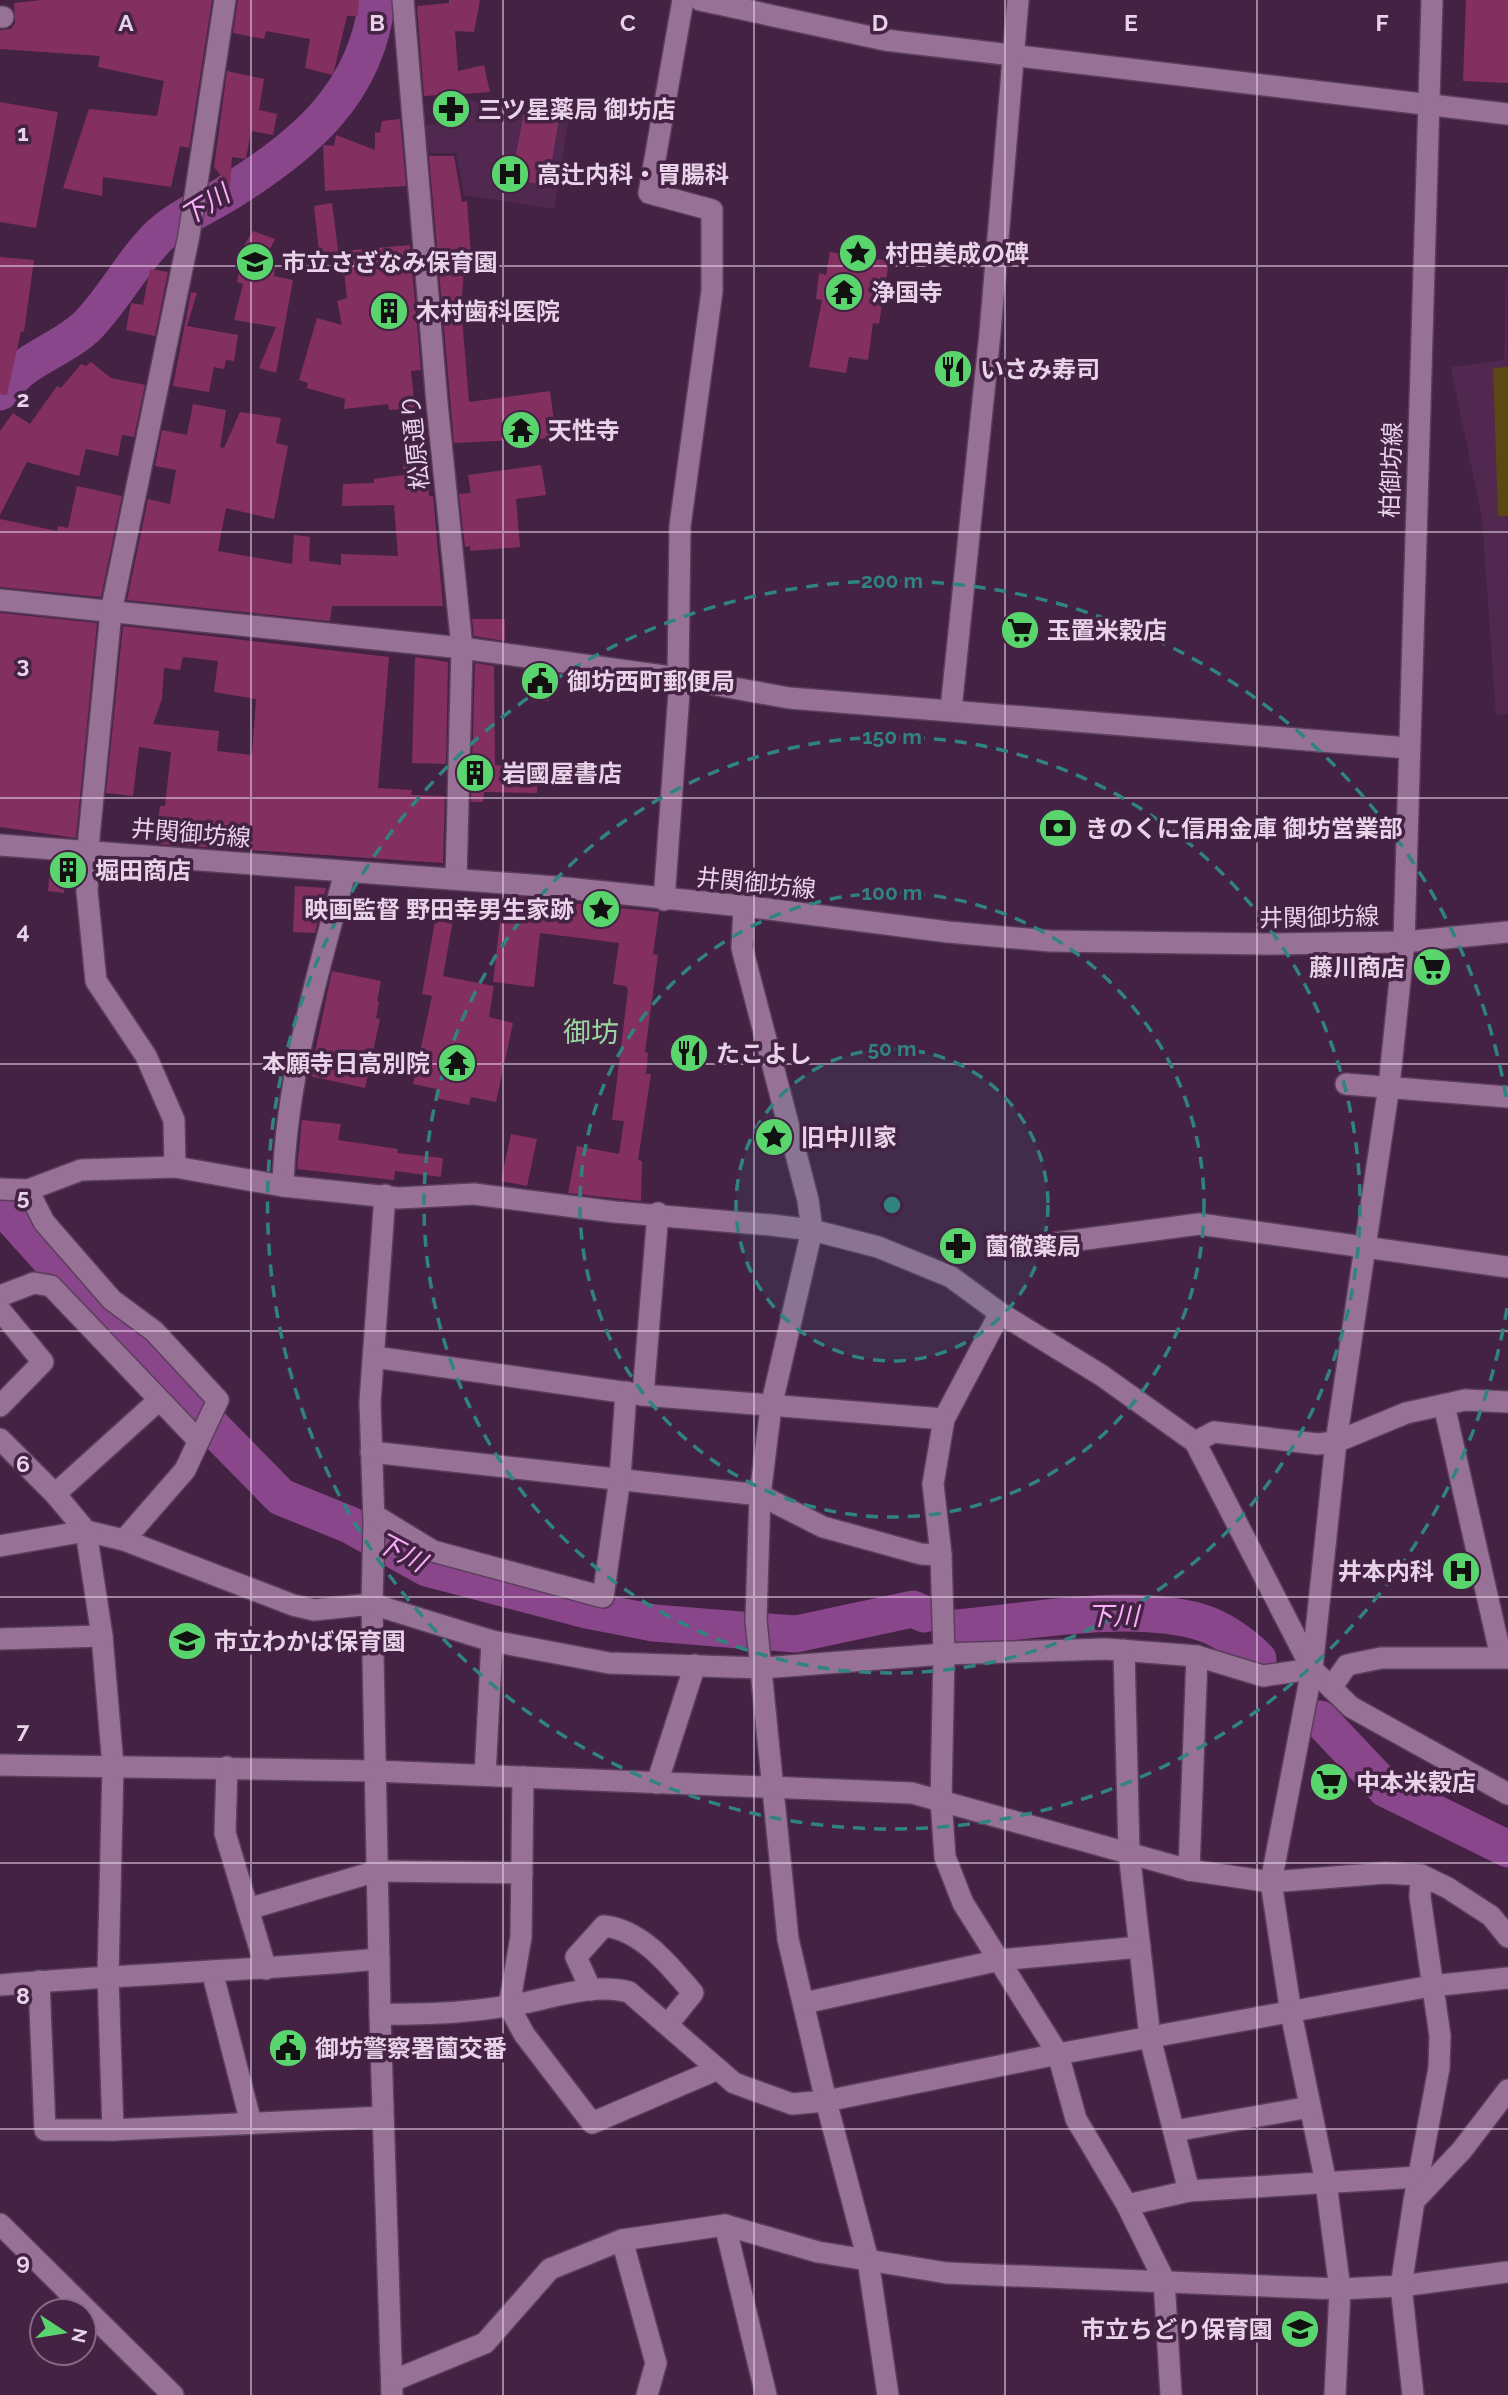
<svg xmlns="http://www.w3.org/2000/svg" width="1508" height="2395" font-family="Raleway,'Noto Sans JP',sans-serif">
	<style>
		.built { fill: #502850 }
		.green { fill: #5b4712 }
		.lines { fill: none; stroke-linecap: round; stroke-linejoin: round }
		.river { stroke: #89468a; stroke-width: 37 }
		.building { fill: #833061; fill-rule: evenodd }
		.street-casing { stroke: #5b3e5b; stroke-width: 24 }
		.secondary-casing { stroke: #5b3e5b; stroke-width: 24 }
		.street { stroke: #987197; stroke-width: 21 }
		.secondary { stroke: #987197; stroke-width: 21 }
		.grid { fill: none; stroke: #e8d3e8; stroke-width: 2; stroke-opacity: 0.55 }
		.ring { fill: none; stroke: #308480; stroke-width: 3.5; stroke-dasharray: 12 9 }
		.labels { text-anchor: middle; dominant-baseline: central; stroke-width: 7; stroke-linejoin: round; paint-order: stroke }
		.poi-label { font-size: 24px; font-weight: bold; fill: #e8d3e8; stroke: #424; text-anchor: start }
		.street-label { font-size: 24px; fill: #e8d3e8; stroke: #424 }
		.water-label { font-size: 26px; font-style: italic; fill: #f9b0f9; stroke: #424 }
		.quarter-label { font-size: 28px; fill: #98d69e; stroke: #424 }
		.grid-label { font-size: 23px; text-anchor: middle; font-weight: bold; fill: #e8d3e8; stroke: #424; stroke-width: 7; stroke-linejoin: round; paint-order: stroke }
		.centre { fill: #308480; stroke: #424; stroke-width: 3.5 }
		.ring-label { font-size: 21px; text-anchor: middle; font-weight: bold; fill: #308480; stroke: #424; stroke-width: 7; stroke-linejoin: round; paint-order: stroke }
	</style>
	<rect width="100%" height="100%" fill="#424"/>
	<g class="built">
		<path d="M468,100L569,117L554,209L464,195L456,153H423L420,125L467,122Z"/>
		<path d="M1507,250L1508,713L1496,716L1482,519L1451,367L1504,360Z"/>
	</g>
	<path class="green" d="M1508,367V516H1498L1493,368Z"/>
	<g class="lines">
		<g class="river">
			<path d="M0,392C7,384 14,375 22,369C43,353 71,343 89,324C116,296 133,260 162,233C180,217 206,206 226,194C302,147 367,94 377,0"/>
			<path d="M0,1204L69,1281L281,1497L350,1525L427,1568L587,1610L654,1623L740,1630L796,1634L913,1609L924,1614"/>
			<path d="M957,1628C1030,1621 1129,1602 1200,1622C1221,1628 1243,1644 1258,1659"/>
			<path d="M1320,1719L1386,1789L1508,1849"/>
		</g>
	</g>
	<g class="building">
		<path d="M41,0H212L189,148L180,146L171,187L103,177L102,196L63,188L89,109L157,116L164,81L98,67L100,56L0,49V30L11,29L15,23L14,3Z"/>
		<path d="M238,0H359L358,16H347L333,75L305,68L310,39L266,31L264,39L233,33Z"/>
		<path d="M449,0H480L474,32L455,31L458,71L484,65L490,92L462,94V119L442,121L439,95L424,96L417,6L449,3Z"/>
		<path d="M1466,0H1508V83L1463,81Z"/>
		<path d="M227,71L264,79L259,110L277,114L273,135L251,131L246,159L232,157L230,187L214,167Z"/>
		<path d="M0,102L58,112L36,228L0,222Z"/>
		<path d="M524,112L559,118L548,185L511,180Z"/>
		<path d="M400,119L406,186L325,191L323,145L334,146L336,135L375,150V132L380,133L382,121Z"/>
		<path d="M429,156H454L462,202L467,201L472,269L464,270L461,307L469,402L550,391L556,438L454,443Z"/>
		<path d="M332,203L339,258L320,260L314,206Z"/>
		<path d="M253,231L275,239L262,266L275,268L274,276L293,280L276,373L259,368L276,327L234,320L243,284L237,282L243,247Z"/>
		<path d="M410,245L421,370L411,371L415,408L389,410L388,404L344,409L345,399L307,388L308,383L299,380L317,318L342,325L337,301L347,298L342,251Z"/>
		<path d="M830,252L889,261L879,324L873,323L868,360L849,357L846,373L809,367L822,300L816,299L819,273L826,275Z"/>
		<path d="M0,257L34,260L24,332L21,331L7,395L0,394Z"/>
		<path d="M150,269L168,272L155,336L126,330L131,303L143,305Z"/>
		<path d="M191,292L197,293L187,326L238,335L234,361L226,360L224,369L214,367L209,392L173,386Z"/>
		<path d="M91,362L111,378L145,385L134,437L122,435L118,456L86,449L79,476L27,462L0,515V431L13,413L30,424L57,386L61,388L81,364L86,366Z"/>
		<path d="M193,404L226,410L220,447L224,448L240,412L281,418L276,443L288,446L274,519L226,508L218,551L292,564L294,535L310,537L309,561L341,565V554L398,556L394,505L342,506L343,484L374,483V479L404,475L403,463L427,461L429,496H433L443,606H332L330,621L127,600L148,499L170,504L176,470L155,466L162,430L187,435Z"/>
		<path d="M541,465L546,495L516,499L520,547L470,551V546L465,547L459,494L471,493L468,475Z"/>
		<path d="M77,486L122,496L101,597L0,587V519L57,531L58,526L68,528Z"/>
		<path d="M0,613L97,623L76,838L0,827Z"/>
		<path d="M472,619H505V641L474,636Z"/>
		<path d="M123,626L389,657L378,788L412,790L411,795L445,796L443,863L159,844L161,829L157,828L160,806H165L171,752L139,747L133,796L106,793ZM183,657L218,661L214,692L256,699L252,755L217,751L219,731L153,724L162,699L164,668L180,670Z"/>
		<path d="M415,657L448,662L446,764L412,763Z"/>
		<path d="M475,663L494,666L495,765L537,769V793L484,792L483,802H471Z"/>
		<path d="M532,671L550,673L549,701L531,700Z"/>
		<path d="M51,862L75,864L74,884L65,883L64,893L48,891Z"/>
		<path d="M295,886L326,888L315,933L293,932Z"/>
		<path d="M503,896L659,912L653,954L658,955L645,1052L648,1053L646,1074H651L638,1160L642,1161L641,1201L568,1193L577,1146L619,1154L624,1121L612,1120L628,990L626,986L613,984L619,943L540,933L534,987L493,982Z"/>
		<path d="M436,916L453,920L443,976L494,986L489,1017L513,1023L496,1102L471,1097L469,1105L435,1098L437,1089L413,1084L432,996L422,994Z"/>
		<path d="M332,971L381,981L377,1001L379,1002L376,1018L380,1019L365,1088L310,1076Z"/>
		<path d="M302,1120L341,1124L338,1140L398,1149L397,1153L443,1158L441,1177L395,1171L394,1180L297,1169Z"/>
		<path d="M511,1134L537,1139L527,1186L501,1181Z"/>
	</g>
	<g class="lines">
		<g class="street-casing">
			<g id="street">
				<path d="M403,0L437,403L462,648L456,879"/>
				<path d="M700,0L885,40L1508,114"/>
				<path d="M0,17H3"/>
				<path d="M0,600L462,648L678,678L789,698L1408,748"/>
				<path d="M678,678L680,526L712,291V210L649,193L683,0"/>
				<path d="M951,709L990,333L1018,0"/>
				<path d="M664,900L680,679"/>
				<path d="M744,906L742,948L808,1200L812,1230L771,1407L760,1495L756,1620L788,1939L826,2101L868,2260L888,2395"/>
				<path d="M1346,1084L1508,1097"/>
				<path d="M175,1167L174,1120L146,1056L96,981L87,891L89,837L111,612L189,235L225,0"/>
				<path d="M283,1186C286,1080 317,975 345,873"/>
				<path d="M0,1189L28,1190L81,1170L175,1167L283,1186L399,1198L474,1194L615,1212L771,1225L812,1230L878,1247L951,1277L1000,1313L1101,1375L1195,1442L1312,1669L1351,1707L1508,1794"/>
				<path d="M28,1190L44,1222L112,1300L154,1331L218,1400L185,1470L124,1540"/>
				<path d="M385,1195L370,1402L374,1523L372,1604L380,2014L392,2395"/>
				<path d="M1033,1246L1199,1224L1508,1267"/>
				<path d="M0,1296L34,1283L51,1286L198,1440"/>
				<path d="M0,1310L43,1362L0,1406"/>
				<path d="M1000,1313L944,1419L933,1484L941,1555L944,1654L941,1800L945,1857L963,1903L1058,2054L1076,2119L1127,2205L1164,2280L1171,2395"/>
				<path d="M374,1357L643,1395L944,1419"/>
				<path d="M643,1395L658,1213"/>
				<path d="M1444,1405L1501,1657"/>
				<path d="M0,1439L55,1494L86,1531L124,1540L293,1605L314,1610L372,1604L492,1641L609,1663L762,1668L944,1654L1106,1649L1197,1656L1263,1676L1312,1669"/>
				<path d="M1195,1442L1214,1432L1318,1444L1336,1442L1406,1413L1465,1400L1508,1402"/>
				<path d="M371,1452L760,1495L823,1527L921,1554L941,1555"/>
				<path d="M55,1494L159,1400"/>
				<path d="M374,1515L433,1551L603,1597L620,1478L626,1392"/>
				<path d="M0,1546L86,1531L102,1636L113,1766L108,1976L113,2130"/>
				<path d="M0,1639L102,1636"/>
				<path d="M1124,1650L1129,1852L1150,2038L1189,2191L1127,2205"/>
				<path d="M1312,1669L1271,1882L1291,2013L1326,2183L1340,2289L1335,2395"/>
				<path d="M1331,1688L1347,1665L1381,1658H1508"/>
				<path d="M0,1765L375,1771L912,1793L1189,1870L1271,1882L1385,1873L1421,1875L1448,1888L1491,1916L1508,1937"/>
				<path d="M227,1767L225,1833L266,1969"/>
				<path d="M485,1775L492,1641"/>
				<path d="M523,1777L521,1937L509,2006L524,2034L592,2123L718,2069"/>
				<path d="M657,1783L695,1665"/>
				<path d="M1189,1870L1197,1656"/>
				<path d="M248,1909L377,1871L522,1873"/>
				<path d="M212,1971L251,2123"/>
				<path d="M39,1981L45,2130H113L383,2117"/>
				<path d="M0,1985C126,1974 253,1971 379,1959"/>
				<path d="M591,1990L576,1957L604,1926C642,1930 670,1966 693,1993L668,2024"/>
				<path d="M804,2003L1000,1960L1140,1947"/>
				<path d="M380,2014C423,2015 465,2013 508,2006C547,2000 591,1982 629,1992L734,2083L792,2104L826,2101L1058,2054L1431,1986L1508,1978"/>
				<path d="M1174,2131L1310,2107"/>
				<path d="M1189,2191L1419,2177"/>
				<path d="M1414,2201L1439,2068L1440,2036L1420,1897L1421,1875"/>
				<path d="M622,2240L656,2363L647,2395"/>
				<path d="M392,2381L485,2343L550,2269L622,2240L725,2225"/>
				<path d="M766,2395L725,2225L818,2252L947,2273L1340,2289L1401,2286L1508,2272"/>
				<path d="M1413,2395L1401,2286L1414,2201L1462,2150L1508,2090"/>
			</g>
		</g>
		<g class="secondary-casing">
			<g id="secondary">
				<path d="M0,845L556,887L752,907L948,932L1050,941L1267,944L1404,942L1508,932"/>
				<path d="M1312,1669L1336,1442L1389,1086L1404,942L1432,0"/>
				<path d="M0,2224L173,2395"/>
			</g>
		</g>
		<use href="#street" class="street"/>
		<use href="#secondary" class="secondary"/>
	</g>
	<path class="grid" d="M251,0V2395M503,0V2395M754,0V2395M1005,0V2395M1257,0V2395M0,266H1508M0,532H1508M0,798H1508M0,1064H1508M0,1331H1508M0,1597H1508M0,1863H1508M0,2129H1508"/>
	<circle cx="892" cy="1205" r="156" fill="#308480" fill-opacity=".12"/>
	<g class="ring">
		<circle cx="892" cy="1205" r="156"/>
		<circle cx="892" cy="1205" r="312"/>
		<circle cx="892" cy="1205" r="468"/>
		<path d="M1507 1308A624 624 0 1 1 1507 1102"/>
	</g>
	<defs>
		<g id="pharmacy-disc" transform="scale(2.0125)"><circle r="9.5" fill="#5ad56e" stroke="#424"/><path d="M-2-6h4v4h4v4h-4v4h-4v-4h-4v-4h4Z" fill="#111"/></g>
		<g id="hospital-disc" transform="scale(2.0125)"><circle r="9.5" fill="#5ad56e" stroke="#424"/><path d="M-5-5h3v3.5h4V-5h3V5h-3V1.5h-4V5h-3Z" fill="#111"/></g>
		<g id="sight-disc" transform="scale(2.0125)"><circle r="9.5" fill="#5ad56e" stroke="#424"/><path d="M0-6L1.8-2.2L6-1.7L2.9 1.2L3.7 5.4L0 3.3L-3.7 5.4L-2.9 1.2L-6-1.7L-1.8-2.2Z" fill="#111"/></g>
		<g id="school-disc" transform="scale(2.0125)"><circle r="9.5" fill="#5ad56e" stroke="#424"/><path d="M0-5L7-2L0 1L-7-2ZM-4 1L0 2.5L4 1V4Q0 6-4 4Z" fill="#111"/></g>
		<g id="temple-disc" transform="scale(2.0125)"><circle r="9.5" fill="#5ad56e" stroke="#424"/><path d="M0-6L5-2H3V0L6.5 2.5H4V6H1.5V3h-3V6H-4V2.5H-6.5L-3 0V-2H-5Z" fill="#111"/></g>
		<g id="building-disc" transform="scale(2.0125)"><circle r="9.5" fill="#5ad56e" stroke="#424"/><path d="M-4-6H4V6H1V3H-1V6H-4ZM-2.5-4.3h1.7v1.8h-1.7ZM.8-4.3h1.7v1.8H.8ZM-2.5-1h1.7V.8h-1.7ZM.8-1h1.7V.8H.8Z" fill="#111"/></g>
		<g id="restaurant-disc" transform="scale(2.0125)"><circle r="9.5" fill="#5ad56e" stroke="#424"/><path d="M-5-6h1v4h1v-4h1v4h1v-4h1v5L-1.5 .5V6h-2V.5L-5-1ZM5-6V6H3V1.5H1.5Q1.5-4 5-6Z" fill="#111"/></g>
		<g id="supermarket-disc" transform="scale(2.0125)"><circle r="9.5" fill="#5ad56e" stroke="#424"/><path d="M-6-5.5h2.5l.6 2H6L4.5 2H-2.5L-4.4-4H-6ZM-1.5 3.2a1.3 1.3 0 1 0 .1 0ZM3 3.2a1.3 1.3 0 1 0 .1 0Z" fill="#111"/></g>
		<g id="civic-disc" transform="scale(2.0125)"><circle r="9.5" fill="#5ad56e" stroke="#424"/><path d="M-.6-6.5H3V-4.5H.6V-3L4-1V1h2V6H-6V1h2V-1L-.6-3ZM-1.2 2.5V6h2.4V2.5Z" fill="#111"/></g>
		<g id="bank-disc" transform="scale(2.0125)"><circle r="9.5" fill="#5ad56e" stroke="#424"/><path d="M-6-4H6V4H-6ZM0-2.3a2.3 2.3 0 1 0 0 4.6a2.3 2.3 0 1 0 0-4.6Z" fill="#111"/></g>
	</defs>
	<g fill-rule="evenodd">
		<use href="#pharmacy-disc" x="451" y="109"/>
		<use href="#hospital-disc" x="510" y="174"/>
		<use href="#sight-disc" x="858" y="253"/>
		<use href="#school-disc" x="255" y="262"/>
		<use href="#temple-disc" x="844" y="292"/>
		<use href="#building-disc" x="389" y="311"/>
		<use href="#restaurant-disc" x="953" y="369"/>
		<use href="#temple-disc" x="521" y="430"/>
		<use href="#supermarket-disc" x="1020" y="630"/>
		<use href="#civic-disc" x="540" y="681"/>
		<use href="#building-disc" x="475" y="773"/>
		<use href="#bank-disc" x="1058" y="828"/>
		<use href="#building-disc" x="68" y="870"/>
		<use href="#sight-disc" x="601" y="909"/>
		<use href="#supermarket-disc" x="1432" y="967"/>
		<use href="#restaurant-disc" x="689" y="1053"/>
		<use href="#temple-disc" x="457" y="1063"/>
		<use href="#sight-disc" x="774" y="1137"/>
		<use href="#pharmacy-disc" x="958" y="1246"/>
		<use href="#hospital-disc" x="1461" y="1571"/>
		<use href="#school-disc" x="187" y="1641"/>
		<use href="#supermarket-disc" x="1329" y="1782"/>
		<use href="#civic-disc" x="288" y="2048"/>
		<use href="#school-disc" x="1300" y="2329"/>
	</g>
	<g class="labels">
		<g class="poi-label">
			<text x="478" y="109">三ツ星薬局 御坊店</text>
			<text x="537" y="174">高辻内科・胃腸科</text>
			<text x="885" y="253">村田美成の碑</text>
			<text x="282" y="262">市立さざなみ保育園</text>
			<text x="871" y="292">浄国寺</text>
			<text x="416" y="311">木村歯科医院</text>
			<text x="980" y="369">いさみ寿司</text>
			<text x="548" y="430">天性寺</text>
			<text x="1047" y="630">玉置米穀店</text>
			<text x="567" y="681">御坊西町郵便局</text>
			<text x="502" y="773">岩國屋書店</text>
			<text x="1085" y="828">きのくに信用金庫 御坊営業部</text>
			<text x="95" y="870">堀田商店</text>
			<text x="574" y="909" text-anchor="end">映画監督 野田幸男生家跡</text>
			<text x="1405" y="967" text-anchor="end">藤川商店</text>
			<text x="716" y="1053">たこよし</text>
			<text x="430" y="1063" text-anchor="end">本願寺日高別院</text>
			<text x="801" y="1137">旧中川家</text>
			<text x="985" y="1246">薗徹薬局</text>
			<text x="1434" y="1571" text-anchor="end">井本内科</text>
			<text x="214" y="1641">市立わかば保育園</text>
			<text x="1356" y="1782">中本米穀店</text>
			<text x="315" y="2048">御坊警察署薗交番</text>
			<text x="1273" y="2329" text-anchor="end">市立ちどり保育園</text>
		</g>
		<g class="street-label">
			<text transform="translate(415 442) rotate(-96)">松原通り</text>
			<text transform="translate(1391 470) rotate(-88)">柏御坊線</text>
			<text transform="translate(191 833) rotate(5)">井関御坊線</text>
			<text transform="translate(756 883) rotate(6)">井関御坊線</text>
			<text transform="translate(1319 917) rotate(-1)">井関御坊線</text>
		</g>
		<g class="water-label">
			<text transform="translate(205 205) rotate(-32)">下川</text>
			<text transform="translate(401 1552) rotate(28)">下川</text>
			<text x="1113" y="1616">下川</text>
		</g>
		<g class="quarter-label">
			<text x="591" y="1032">御坊</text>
		</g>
	</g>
	<g class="grid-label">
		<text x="126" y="31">A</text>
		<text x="377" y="31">B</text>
		<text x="628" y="31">C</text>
		<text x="880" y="31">D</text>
		<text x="1131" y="31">E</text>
		<text x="1382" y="31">F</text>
		<text x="23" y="141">1</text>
		<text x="23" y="407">2</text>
		<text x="23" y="673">3</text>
		<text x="23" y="939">4</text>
		<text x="23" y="1205">5</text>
		<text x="23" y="1472">6</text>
		<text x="23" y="1738">7</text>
		<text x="23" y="2004">8</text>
		<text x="23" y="2270">9</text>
	</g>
	<circle cx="892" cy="1205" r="10" class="centre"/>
	<g class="ring-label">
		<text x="892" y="588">200 m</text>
		<text x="892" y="744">150 m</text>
		<text x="892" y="900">100 m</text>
		<text x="892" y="1056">50 m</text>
	</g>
	<g transform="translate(63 2332) rotate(102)"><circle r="33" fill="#442244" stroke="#866986" stroke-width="2"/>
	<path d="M0-5L12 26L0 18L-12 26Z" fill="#5ad56e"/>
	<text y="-10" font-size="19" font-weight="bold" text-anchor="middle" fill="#e8d3e8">N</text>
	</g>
</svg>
